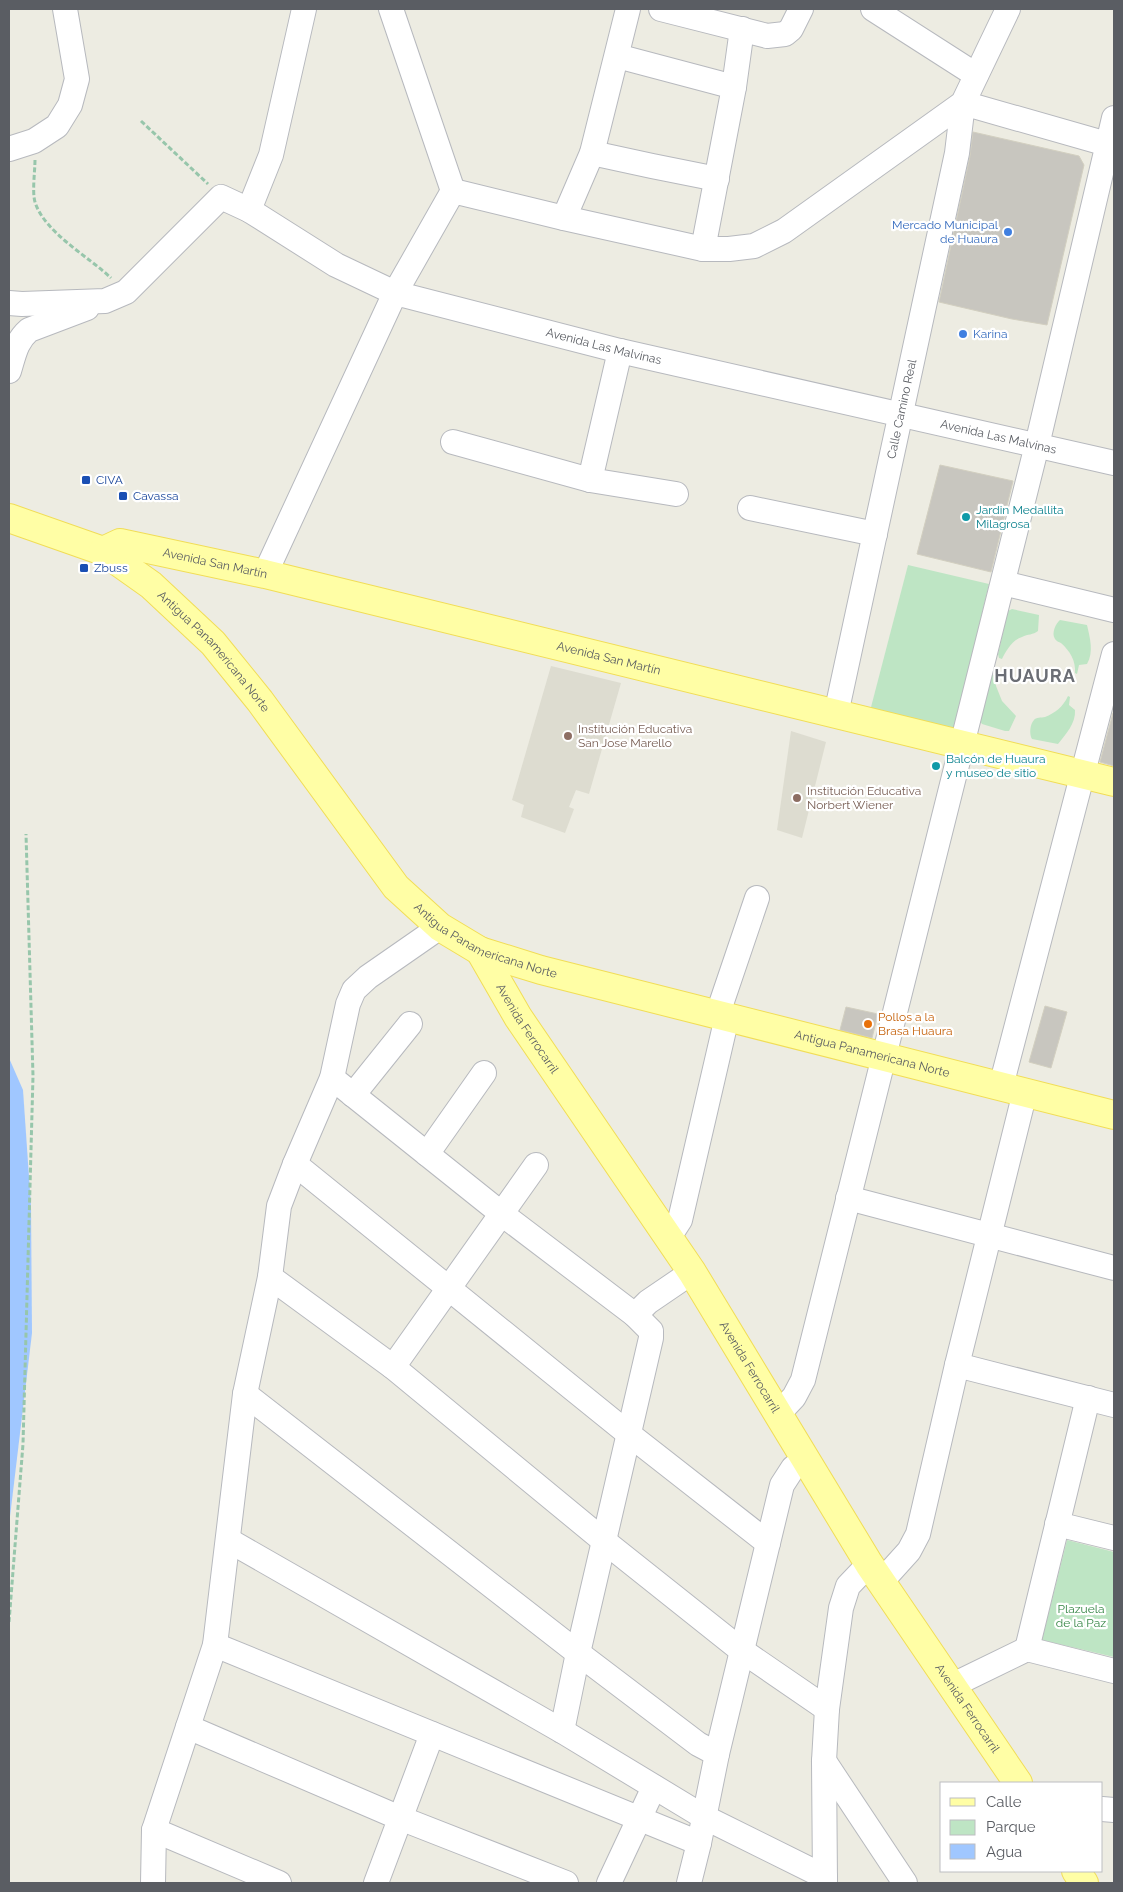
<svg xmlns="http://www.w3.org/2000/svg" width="1123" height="1892" font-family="Raleway,sans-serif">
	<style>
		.education { fill: #dddcd0 }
		.green { fill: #bee5c4 }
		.water { fill: #a0c7ff }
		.building { fill: #c8c6bf; stroke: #d2cfc0 }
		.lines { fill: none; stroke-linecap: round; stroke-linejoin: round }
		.minor-casing { stroke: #b7b9be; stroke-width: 26 }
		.major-casing { stroke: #f1dd57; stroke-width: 30 }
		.path { stroke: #97c6ab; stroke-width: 3; stroke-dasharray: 5 2.5; stroke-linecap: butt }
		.minor { stroke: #fff; stroke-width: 24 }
		.major { stroke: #fffea5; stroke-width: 28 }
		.shop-dot { fill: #3f7fe0; stroke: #fff; stroke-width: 2 }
		.transit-dot { fill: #1a4fb4; stroke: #fff; stroke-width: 2 }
		.culture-dot { fill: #0f9aa8; stroke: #fff; stroke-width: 2 }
		.education-dot { fill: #8d6e63; stroke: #fff; stroke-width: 2 }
		.food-dot { fill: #e8710a; stroke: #fff; stroke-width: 2 }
		.labels { text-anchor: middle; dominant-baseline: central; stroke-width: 4.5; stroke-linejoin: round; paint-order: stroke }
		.shop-label { font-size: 12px; fill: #366cbe; stroke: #fff; text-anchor: end }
		.street-label { font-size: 12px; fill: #5a5d63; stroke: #fff }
		.transit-label { font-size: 12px; fill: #164399; stroke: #fff; text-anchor: start }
		.culture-label { font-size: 12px; fill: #0d838f; stroke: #fff; text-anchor: start }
		.education-label { font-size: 12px; fill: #785e54; stroke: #fff; text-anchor: start }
		.food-label { font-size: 12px; fill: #c56008; stroke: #fff; text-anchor: start }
		.park-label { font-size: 12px; fill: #358645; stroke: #fff }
		.district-label { font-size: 18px; font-weight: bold; letter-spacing: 1px; fill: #6b6e75; stroke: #fff }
	</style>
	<rect width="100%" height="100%" fill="#edece2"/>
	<g class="education">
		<path d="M551,666L621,683L589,794L576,790L569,807L574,809L565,833L521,817L524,805L512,800Z"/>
		<path d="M791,731L826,742L802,838L777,830Z"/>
	</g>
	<g class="green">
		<path d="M908,565L989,584L954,730L870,711Z"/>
		<path d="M1012,609L1039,615L1038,631C1033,635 1028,634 1022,637C1012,640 1006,651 1002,659L999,658L998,654L1008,611Z"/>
		<path d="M1060,620L1087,625C1090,638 1094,652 1087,664L1079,665L1077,674L1075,673C1076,661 1070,651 1061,643C1059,642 1056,641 1055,639C1051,633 1056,623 1060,620Z"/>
		<path d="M992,675H995L996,686L1002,701L1016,716L1009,731H1005L982,724L980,721Z"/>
		<path d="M1068,696L1070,697L1069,705L1075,710C1076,723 1066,734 1058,744L1032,739C1029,734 1030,724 1034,720C1036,717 1041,718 1045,717C1055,713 1063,707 1068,696Z"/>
		<path d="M1067,1540L1114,1552V1657L1042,1640Z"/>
	</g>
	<path class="water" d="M9,1058L23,1090L31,1206L32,1333L9,1525Z"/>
	<g class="building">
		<path d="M973,132L1079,156L1084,165L1047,325L1012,319L939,302L970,156Z"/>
		<path d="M940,465L1013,481L991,572L917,554Z"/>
		<path d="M1113,713H1114V766L1100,762Z"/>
		<path d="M1045,1006L1067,1012L1051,1068L1029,1062Z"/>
		<path d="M846,1007L878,1014L872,1038L840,1030Z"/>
	</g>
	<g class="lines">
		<g class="minor-casing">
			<g id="minor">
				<path d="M391,9L453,191"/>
				<path d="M661,9L767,36L785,34L791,29L801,9"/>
				<path d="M873,9L976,75"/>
				<path d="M617,56L734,87"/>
				<path d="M9,149L34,141L57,126L70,105L77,79L65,9"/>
				<path d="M592,153L652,166L717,179"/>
				<path d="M249,210L271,155L304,9"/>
				<path d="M564,218L592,153L628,9"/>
				<path d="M703,249L734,87L742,29"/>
				<path d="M9,303L22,304L105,301L126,292L221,197L249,210L336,265L395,293L453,191L564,218L703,249H729L754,246L784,231L963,103L1008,9"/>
				<path d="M9,371C14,355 16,341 29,330L87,308"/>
				<path d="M453,442L590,480L676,494"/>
				<path d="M590,480L620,351"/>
				<path d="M750,508L875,534"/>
				<path id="s1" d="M265,574L395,293L620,351L1114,463"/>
				<path d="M1003,583L1114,610"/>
				<path id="s2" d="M836,714L957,153L963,103L1114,146"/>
				<path d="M718,1013L757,898"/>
				<path d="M332,1078L502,1214L635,1315L651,1331V1338L578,1653L562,1731"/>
				<path d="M1001,1086L1114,654"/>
				<path d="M353,1095L410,1024"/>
				<path d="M427,1154L484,1073"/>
				<path d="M295,1164L630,1435L768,1543"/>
				<path d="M848,1198L1114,1268"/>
				<path d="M669,1237L680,1220L727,1017"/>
				<path d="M270,1277L393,1367L604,1541L741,1650L827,1709"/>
				<path d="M635,1315L648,1302L692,1272"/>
				<path d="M957,1365L1114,1405"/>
				<path d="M393,1367L536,1165"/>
				<path d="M245,1394L578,1653L698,1744L717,1754"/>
				<path d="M778,1414L794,1397L803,1380L1037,445L1114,118"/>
				<path d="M1057,1524L1114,1538"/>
				<path d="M228,1540L562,1731L704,1817L825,1877"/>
				<path d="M881,1582L909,1551L918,1534L957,1365L1025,1092"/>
				<path d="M215,1645L699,1843"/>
				<path d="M1027,1649L1088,1398"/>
				<path d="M951,1686L1027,1649L1114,1671"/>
				<path d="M188,1727L400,1818L566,1883"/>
				<path d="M824,1761L905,1883"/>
				<path d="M1102,1809L1114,1810"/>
				<path d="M154,1830L279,1883"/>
				<path d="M153,1883L154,1830L215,1645L245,1394L270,1277L279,1206L295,1164L332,1078L348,1004L354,990L368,977L440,927"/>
				<path d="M376,1883L432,1734"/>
				<path d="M609,1883L654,1787"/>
				<path d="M689,1883L699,1843L717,1754L782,1485L793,1468L805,1459"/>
				<path d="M825,1883L824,1761L827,1709L841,1608L848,1586L869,1564"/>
			</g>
		</g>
		<g class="major-casing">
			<g id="major">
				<path id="s3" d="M9,518L103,551L151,585L213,643L260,701L396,887L440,927L480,951L541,970L1114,1115"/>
				<path id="s4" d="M103,551L120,543L265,574L1114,782"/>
				<path id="s5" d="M480,951L518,1017L692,1272L869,1564L1018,1783"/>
				<path d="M1076,1871L1084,1883"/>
			</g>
		</g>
		<g class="path">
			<path d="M141,121L208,184"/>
			<path d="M35,160C35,171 32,192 35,202C44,232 89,257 111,278"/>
			<path d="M9,1622L23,1444L33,1076L26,834"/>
		</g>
		<use href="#minor" class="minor"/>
		<use href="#major" class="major"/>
	</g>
	<g class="shop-dot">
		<circle cx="1008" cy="232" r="5"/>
		<circle cx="963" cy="334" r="5"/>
	</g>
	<g class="transit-dot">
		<rect x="81" y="475" width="10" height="10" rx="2.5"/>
		<rect x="118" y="491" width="10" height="10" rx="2.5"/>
		<rect x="79" y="563" width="10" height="10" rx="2.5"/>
	</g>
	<g class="culture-dot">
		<circle cx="966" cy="517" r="5"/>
		<circle cx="936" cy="766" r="5"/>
	</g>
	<g class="education-dot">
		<circle cx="568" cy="736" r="5"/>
		<circle cx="797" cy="798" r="5"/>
	</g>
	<circle class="food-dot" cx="868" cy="1024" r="5"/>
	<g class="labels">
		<g class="shop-label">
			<text x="998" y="225">Mercado Municipal<tspan x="998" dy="14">de Huaura</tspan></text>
			<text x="973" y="334" text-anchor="start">Karina</text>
		</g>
		<g class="street-label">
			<text stroke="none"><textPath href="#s1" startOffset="525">Avenida Las Malvinas</textPath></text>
			<text stroke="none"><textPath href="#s2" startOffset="312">Calle Camino Real</textPath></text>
			<text stroke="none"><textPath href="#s1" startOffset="930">Avenida Las Malvinas</textPath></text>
			<text stroke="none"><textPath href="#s4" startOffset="116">Avenida San Martín</textPath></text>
			<text stroke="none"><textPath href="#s3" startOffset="250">Antigua Panamericana Norte</textPath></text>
			<text stroke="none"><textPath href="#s4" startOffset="521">Avenida San Martín</textPath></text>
			<text stroke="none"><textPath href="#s3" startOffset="655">Antigua Panamericana Norte</textPath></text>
			<text stroke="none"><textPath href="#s5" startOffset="91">Avenida Ferrocarril</textPath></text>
			<text stroke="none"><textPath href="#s3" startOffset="1060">Antigua Panamericana Norte</textPath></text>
			<text stroke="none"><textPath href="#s5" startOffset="496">Avenida Ferrocarril</textPath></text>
			<text stroke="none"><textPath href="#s5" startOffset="901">Avenida Ferrocarril</textPath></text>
		</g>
		<g class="transit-label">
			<text x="96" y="480">CIVA</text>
			<text x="133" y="496">Cavassa</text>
			<text x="94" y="568">Zbuss</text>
		</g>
		<g class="culture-label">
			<text x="976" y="510">Jardin Medallita<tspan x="976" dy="14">Milagrosa</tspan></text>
			<text x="946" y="759">Balcón de Huaura<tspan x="946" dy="14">y museo de sitio</tspan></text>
		</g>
		<g class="education-label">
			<text x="578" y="729">Institución Educativa<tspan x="578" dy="14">San Jose Marello</tspan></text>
			<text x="807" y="791">Institución Educativa<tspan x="807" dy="14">Norbert Wiener</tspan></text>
		</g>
		<g class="food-label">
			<text x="878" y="1017">Pollos a la<tspan x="878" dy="14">Brasa Huaura</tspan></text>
		</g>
		<g class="park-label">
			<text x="1081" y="1609">Plazuela<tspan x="1081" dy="14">de la Paz</tspan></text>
		</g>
		<g class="district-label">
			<text x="1035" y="675">HUAURA</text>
		</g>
	</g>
	<rect width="1123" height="1892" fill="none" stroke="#5a5d63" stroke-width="20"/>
	<rect x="940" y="1782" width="162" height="90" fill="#ffffff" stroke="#bdbec1"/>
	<rect x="950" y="1798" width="25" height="8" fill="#fffea5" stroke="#bdbec1"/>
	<text x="986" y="1807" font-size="15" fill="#5a5d63">Calle</text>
	<rect x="950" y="1820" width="25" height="15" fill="#bee5c4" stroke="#bdbec1"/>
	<text x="986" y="1832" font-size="15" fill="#5a5d63">Parque</text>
	<rect x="950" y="1844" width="25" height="15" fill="#a0c7ff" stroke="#bdbec1"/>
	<text x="986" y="1857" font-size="15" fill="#5a5d63">Agua</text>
</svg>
